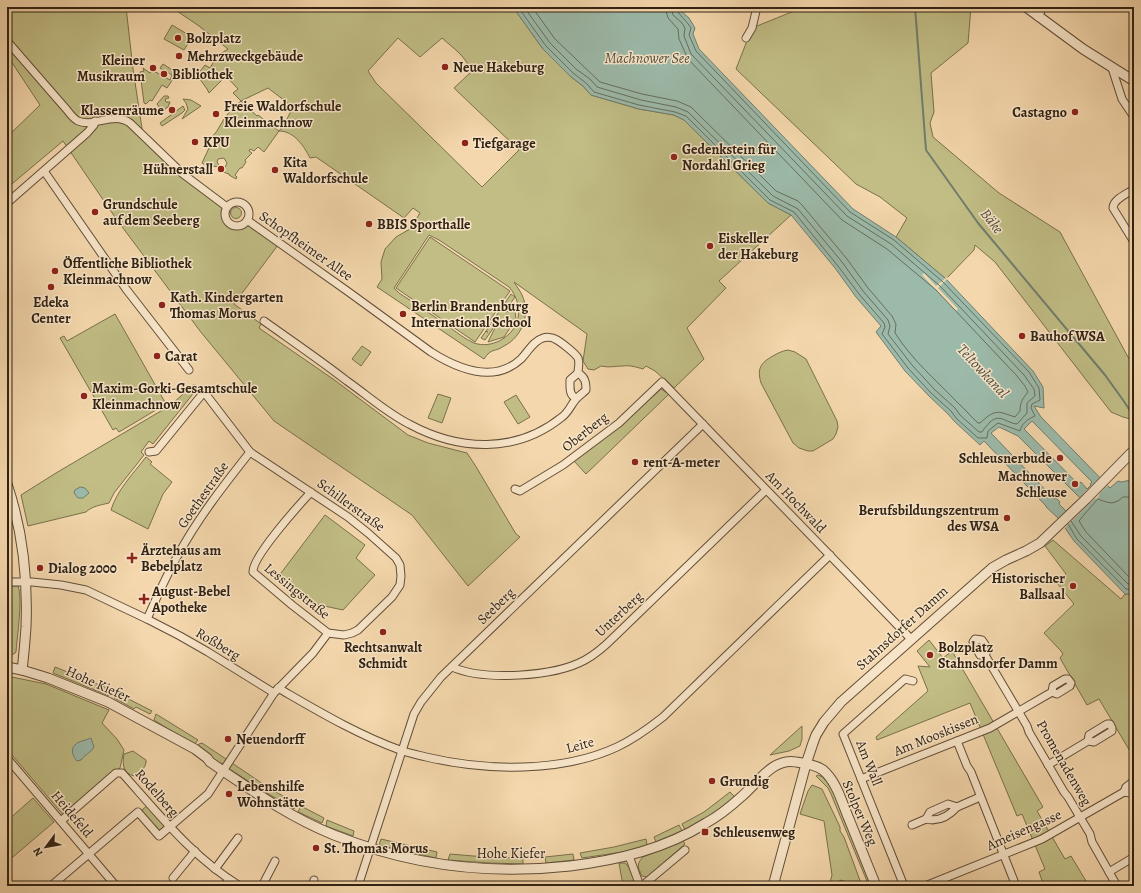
<svg xmlns="http://www.w3.org/2000/svg" width="1141" height="893" font-family="Alegreya,serif">
	<style>
		.green { fill: #c1bd85; stroke: #79704c; fill-rule: evenodd }
		.water { fill: #9cbaaa; stroke: #717d6e; fill-rule: evenodd }
		.pier { fill: #f4d7ac }
		.lines { fill: none; stroke-linecap: round; stroke-linejoin: round }
		.shore { stroke: #666e5e; stroke-width: 1 }
		.stream { stroke: #717d6e; stroke-width: 2 }
		.minor-casing { stroke: #624f39; stroke-width: 9 }
		.tertiary-casing { stroke: #624f39; stroke-width: 11 }
		.minor { stroke: #f8e5c9; stroke-width: 7 }
		.tertiary { stroke: #f8e5c9; stroke-width: 9 }
		.poi-dot { fill: #8f2418; stroke: #f8e5c9; stroke-width: 1.5 }
		.labels { text-anchor: middle; dominant-baseline: central; stroke-width: 3; stroke-linejoin: round; paint-order: stroke }
		.poi-label { font-size: 14px; font-weight: bold; fill: #312213; stroke: #f8e5c9; text-anchor: start }
		.street-label { font-size: 14px; fill: #312213; stroke: #f8e5c9 }
		.water-label { font-size: 15px; font-style: italic; fill: #515040; stroke: #f8e5c9 }
	</style>
	<rect width="100%" height="100%" fill="#f4d7ac"/>
	<filter id="stains"><feTurbulence type="fractalNoise" baseFrequency=".005" numOctaves="4"/><feColorMatrix values="0 0 0 0 .2 0 0 0 0 .09 0 0 0 0 .02 0 0 0 .5 -.17"/></filter>
	<radialGradient id="worn" r=".72"><stop offset=".6" stop-color="#630" stop-opacity="0"/><stop offset="1" stop-color="#630" stop-opacity=".3"/></radialGradient>
	<g class="green">
		<path d="M7,7H126L133,69L143,135L227,207C220,221 237,232 247,220L278,245L234,304L261,324L259,328L333,379L408,435L428,443L467,453L475,465L516,534L520,537L468,586L412,515L274,421L200,331L117,220L63,141L7,188V137L40,105L7,55Z"/>
		<path d="M171,7H513L543,49L570,76L583,86L591,95L639,109L674,115L684,120L768,203L791,215L719,281L726,288L687,328L704,359L674,388L655,371L646,366L643,369C636,367 630,365 623,366C615,366 610,368 601,366L594,370L588,369L583,361L587,334L514,282C516,286 520,290 522,295C531,314 522,337 504,346C494,353 492,347 484,359L377,287L382,279L381,262L385,249L396,237L410,229L420,213L413,208L404,218L316,157L310,158C304,146 294,131 279,131L264,152L258,147L254,151L250,149L249,151L252,153L245,160L246,162L242,168H240L235,175L237,177L236,179L229,175V174L223,172L227,163L224,158L218,159L217,162L219,165V167L205,165L202,163L209,148L216,143L212,137C219,130 221,122 227,115C231,110 236,105 241,101L233,93L238,89L226,76L209,93L207,89L197,75L205,65L210,68L217,56L228,49L199,26ZM398,38L420,57L442,38C453,48 467,57 471,72L454,88L519,150L482,187L376,83L368,71ZM268,88L293,107L284,125L279,131L258,115L257,116L241,101ZM429,235L439,240L509,287C517,296 521,309 517,322C511,338 491,349 474,343C465,339 456,332 448,326C432,315 416,304 399,293L394,288Z"/>
		<path d="M804,7H971L968,43L931,73L934,112L930,123L933,137L999,193L1060,232L1134,368V420L1123,417L1111,412L995,262L975,245L974,250L946,279L896,237L907,218L880,197L856,184L736,69L752,28Z"/>
		<path d="M172,25L192,37L184,50L164,39Z"/>
		<path d="M163,64L177,73L167,88L162,85L152,101L150,100L146,104L144,103L140,72L144,71L143,68L150,73L152,70L170,80L172,75L160,68Z"/>
		<path d="M164,96H168L169,98L165,99L166,102H170L168,107L162,111L157,104Z"/>
		<path d="M183,99L191,100L201,106L182,119L188,109L186,103Z"/>
		<path d="M183,106L185,110L182,113L162,126L160,123Z"/>
		<circle cx="236" cy="213" r="5.5"/>
		<path d="M430,237L510,291L475,342L396,288Z"/>
		<path d="M511,294L515,297L505,311L507,312L514,303L516,319L504,337L488,342L499,320L485,340L481,338L486,331L488,332L486,331Z"/>
		<path d="M115,314L166,404L119,432L116,428L113,430L60,338L64,336L67,341Z"/>
		<path d="M362,346L371,352L361,366L352,359Z"/>
		<path d="M788,350L795,352L806,359L837,421L838,427L836,434L833,439L813,451H808L799,448L793,443L761,383C757,369 760,363 773,356C778,353 782,351 788,350Z"/>
		<path d="M193,385H196L200,391L199,393L196,390L153,444L149,441L141,452L144,455L114,493L109,503C101,505 92,506 86,512L28,526L21,495L56,473L171,405Z"/>
		<path d="M661,389L669,394L586,474L574,461L619,427Z"/>
		<path d="M438,394L451,398L442,423L428,418Z"/>
		<path d="M516,395L530,417L518,424L504,402Z"/>
		<path d="M146,457L152,462L150,464L172,482L163,494L148,529L111,510C117,490 133,474 146,457Z"/>
		<path d="M325,515L365,545L356,558L375,575L343,610L310,603L278,577Z"/>
		<path d="M1053,540L1121,599L1125,594H1134V758L1099,699L1087,705L1060,658L1063,654L1061,651L1044,633L1074,604L1057,583L1066,574L1045,546Z"/>
		<path d="M7,586H18C23,598 17,637 16,652L14,654H7Z"/>
		<path d="M929,640L943,658L952,651L1043,807L1037,811L1065,859L1071,856L1089,886H1044L1039,872L1045,869L1022,814L1017,816L970,703L877,740L876,737L928,691L918,666L930,667L917,651Z"/>
		<path d="M55,667L112,690L109,696L53,673Z"/>
		<path d="M7,676L46,684L109,710L102,723L117,739L124,750L120,768L64,816L7,749Z"/>
		<path d="M117,693L152,711L150,714L136,707L134,709L114,698Z"/>
		<path d="M156,714L198,740L194,745L154,720Z"/>
		<path d="M802,726V739L800,746L789,751L770,755Z"/>
		<path d="M202,743L226,759L224,764L219,763L197,748L199,744Z"/>
		<path d="M133,751L146,760C147,768 139,772 134,776C123,773 122,765 124,754Z"/>
		<path d="M232,763L263,784L259,788L229,769Z"/>
		<path d="M818,775L823,777L832,788L871,886H869L831,794L828,788L816,776Z"/>
		<path d="M812,785L822,789L840,827V831L844,837L862,886H855L854,884L840,880L838,886H829L832,875L824,821L800,814L808,791Z"/>
		<path d="M269,788L297,804L294,809L265,792Z"/>
		<path d="M730,792L735,797L722,808L685,830L682,824L704,812Z"/>
		<path d="M33,798L54,822L7,862V821Z"/>
		<path d="M147,806L165,825V827L160,832L142,812L143,809Z"/>
		<path d="M301,806L324,818L322,823L298,812Z"/>
		<path d="M327,820L354,831L353,836L326,826Z"/>
		<path d="M679,825L682,831L656,842L654,837Z"/>
		<path d="M381,839L437,852L436,858L379,845Z"/>
		<path d="M646,839L647,845L623,852L582,858L580,853L614,847Z"/>
		<path d="M683,841L685,844L647,877L642,876C638,868 636,864 643,857Z"/>
		<path d="M450,854L485,857L523,858V864L490,863L448,860Z"/>
		<path d="M573,854L574,860L546,863L545,857Z"/>
		<path d="M619,863H625C631,868 636,879 635,886H623Z"/>
	</g>
	<g class="water">
		<path d="M513,7H680V10L689,18L695,28L693,34L699,49L853,209L896,237L946,279L1033,371L1043,387L1044,408L1034,406L1041,417L1110,488L1118,481L1122,482L1130,480L1134,483V594H1125L1074,541L1058,518L1046,507V506L984,441L980,445L954,421L948,414L929,396L905,371L876,332L881,326L856,297L835,268L791,215L768,203L684,120L674,115L639,109L591,95L583,86L570,76L543,49ZM1032,421L1092,482L1090,484L1091,485L1087,489L1081,482L1078,484L1024,429ZM999,427L1018,436L1080,498L1066,511L1059,504L1060,502L1056,498L1054,499L991,433Z"/>
		<path d="M80,487L85,488L89,493L83,498H78L74,493L75,490Z"/>
		<path d="M91,738L94,747C91,753 85,754 81,760L77,761C73,757 70,749 75,745C78,741 87,740 91,738Z"/>
	</g>
	<g class="pier">
		<path d="M924,273L936,286L947,277L948,278L938,288L958,309L956,311L922,275Z"/>
		<path d="M1101,476L1109,484L1100,493L1098,498L1094,499L1064,529L1057,520Z"/>
	</g>
	<g class="lines">
		<g class="shore">
			<path d="M518,7L546,46L573,73L586,83L594,92L639,105L675,112L686,116L770,200L794,212L838,266L859,294L884,323L885,327L882,334L908,368L931,393L951,411L957,419L978,438H987L988,431L998,423L1020,431C1022,423 1028,419 1035,416L1031,408L1032,404L1040,400L1039,388L1029,372L943,282L894,240L850,212L696,51L689,35L691,28C687,21 677,14 676,7"/>
			<path d="M524,7L550,43L576,69L590,79L597,87L641,100L676,107L688,112L773,196L798,209L842,262L863,291L888,320L890,326L888,334L912,365L935,390L955,408L960,415L979,432H982C984,428 987,426 990,422C1000,413 1006,423 1017,424L1027,413V403L1035,396L1034,389L1024,375L940,286L891,244L847,216L691,54L684,36L685,28L682,23L673,15L671,7"/>
			<path d="M532,7L555,39L600,82L642,94L677,101L691,107L776,191L798,201L802,205L847,259L868,288L892,316L896,324L895,333C912,360 936,380 958,403C965,409 971,417 978,423H980C987,417 993,410 1003,413C1007,414 1011,416 1015,417L1020,411C1020,402 1023,398 1028,392L1025,386L1017,376L936,290L887,249L842,220L688,59L679,39L678,29L668,18L665,7"/>
			<path d="M1134,497H1123L1118,501L1112,503L1106,502L1098,499C1095,502 1082,517 1079,521L1086,532L1130,578H1134"/>
			<path d="M1071,521L1081,536L1128,584H1134"/>
			<path d="M1068,524L1077,539L1126,589L1134,590"/>
		</g>
		<path class="stream" d="M915,7L926,150L978,223L1105,375L1123,400L1133,415"/>
		<g class="minor-casing">
			<g id="minor">
				<path d="M1038,17L1043,7"/>
				<path d="M746,38L752,28L757,7"/>
				<path d="M7,41L67,110C70,114 74,119 78,121C94,128 113,111 130,123L183,174L227,207"/>
				<path d="M1112,68L1122,99L1134,117"/>
				<path d="M44,171L126,289L189,370"/>
				<path d="M1134,189C1127,194 1113,199 1113,208L1134,242"/>
				<circle cx="237" cy="214" r="12"/>
				<path d="M7,203L87,133L94,125L95,121"/>
				<path d="M247,220L350,293L431,352C458,369 494,384 521,359C528,352 533,341 543,338C546,337 552,337 555,339C560,341 576,354 578,358C580,363 578,368 578,373C585,377 586,382 586,390C583,393 580,395 577,398C571,404 569,412 562,417C516,454 459,451 409,424C387,413 367,395 347,381C320,360 292,341 264,321"/>
				<path d="M576,398C569,396 570,387 570,380L578,373"/>
				<path d="M149,452L156,451L204,392L250,452L348,517L368,533L396,558L400,565L401,576L400,585L392,597L358,630L352,633L344,635L328,633L292,605L253,572C252,557 299,505 311,492"/>
				<path d="M515,489L520,491L563,465L619,423L662,382L911,639"/>
				<path d="M7,582H32L61,585L86,590L147,619L180,636L208,652L274,693"/>
				<path d="M147,619C157,597 166,576 178,555C198,518 224,485 250,452"/>
				<path d="M975,639L982,640C986,646 989,649 985,655H980L973,642Z"/>
				<path d="M985,655L1027,726L1029,732L1064,792L1068,797L1090,834L1092,842L1117,886"/>
				<path d="M452,667C484,681 554,677 585,660C596,654 605,646 614,637L766,490"/>
				<path d="M278,688C318,711 356,734 400,750C408,753 418,755 426,757C486,771 561,773 617,747C634,739 649,728 663,717L830,555"/>
				<path d="M957,741L967,766L971,772L1016,886"/>
				<path d="M7,758L116,886"/>
				<path d="M1048,765L1088,741L1089,735L1107,724H1110L1112,728V731L1094,742L1088,741"/>
				<path d="M861,779L990,728L1052,692L1057,694L1070,686L1071,683L1068,679H1065L1053,686L1052,692"/>
				<path d="M1124,792L1130,793L1134,790"/>
				<path d="M926,819C938,822 949,816 957,807"/>
				<path d="M61,821L116,773H122C158,813 193,858 240,886"/>
				<path d="M912,825L926,819L930,812L948,804L957,807L980,797"/>
				<path d="M629,856L640,886"/>
				<path d="M215,869L238,838"/>
				<path d="M1109,872L1134,857"/>
				<path d="M173,878L195,851"/>
				<path d="M51,886L138,812L159,836L208,794L274,693L313,653L328,633"/>
				<path d="M224,886L229,879"/>
				<path d="M262,886L275,861"/>
				<path d="M312,886L314,880"/>
				<path d="M358,886L414,714L421,702L441,677L703,424"/>
				<path d="M642,886L685,850"/>
				<path d="M904,886L843,734L905,679L913,681"/>
				<path d="M925,886L1042,839L1124,792L1126,787L1134,781"/>
			</g>
		</g>
		<g class="tertiary-casing">
			<g id="tertiary">
				<path d="M1026,7L1083,49L1134,81"/>
				<path d="M7,484C23,531 28,577 26,627C25,641 24,655 22,670"/>
				<path d="M7,667L22,670L48,678L108,702L195,749L207,758L210,762C250,789 289,817 334,835C409,865 490,875 570,866C618,860 665,849 706,823C719,816 730,807 741,797C757,784 773,757 796,762C804,763 816,765 823,770C837,782 842,803 849,819C858,841 867,864 876,886"/>
				<path d="M773,886L806,764L813,743L816,735L824,722L841,702L992,568L1006,560L1026,551L1040,543L1086,499L1134,450"/>
			</g>
		</g>
		<use href="#minor" class="minor"/>
		<use href="#tertiary" class="tertiary"/>
	</g>
	<g class="poi-dot">
		<circle cx="178" cy="38" r="4"/>
		<circle cx="179" cy="56" r="4"/>
		<circle cx="445" cy="67" r="4"/>
		<circle cx="153" cy="68" r="4"/>
		<circle cx="164" cy="74" r="4"/>
		<circle cx="172" cy="110" r="4"/>
		<circle cx="1075" cy="112" r="4"/>
		<circle cx="216" cy="114" r="4"/>
		<circle cx="195" cy="142" r="4"/>
		<circle cx="465" cy="143" r="4"/>
		<circle cx="674" cy="157" r="4"/>
		<circle cx="221" cy="169" r="4"/>
		<circle cx="275" cy="170" r="4"/>
		<circle cx="95" cy="212" r="4"/>
		<circle cx="369" cy="224" r="4"/>
		<circle cx="710" cy="246" r="4"/>
		<circle cx="55" cy="271" r="4"/>
		<circle cx="51" cy="287" r="4"/>
		<circle cx="162" cy="305" r="4"/>
		<circle cx="403" cy="314" r="4"/>
		<circle cx="1022" cy="336" r="4"/>
		<circle cx="157" cy="356" r="4"/>
		<circle cx="84" cy="396" r="4"/>
		<circle cx="1060" cy="458" r="4"/>
		<circle cx="635" cy="462" r="4"/>
		<circle cx="1075" cy="484" r="4"/>
		<circle cx="1007" cy="518" r="4"/>
		<path d="M130 552h4v4h4v4h-4v4h-4v-4h-4v-4h4z"/>
		<circle cx="40" cy="568" r="4"/>
		<circle cx="1073" cy="586" r="4"/>
		<path d="M142 593h4v4h4v4h-4v4h-4v-4h-4v-4h4z"/>
		<circle cx="383" cy="632" r="4"/>
		<circle cx="930" cy="655" r="4"/>
		<circle cx="228" cy="739" r="4"/>
		<circle cx="712" cy="781" r="4"/>
		<circle cx="229" cy="794" r="4"/>
		<rect x="701" y="828" width="8" height="8" rx="2"/>
		<circle cx="316" cy="848" r="4"/>
	</g>
	<g class="labels">
		<g class="poi-label">
			<text x="186" y="38">Bolzplatz</text>
			<text x="187" y="56">Mehrzweckgebäude</text>
			<text x="145" y="60" text-anchor="end">Kleiner<tspan x="145" dy="16">Musikraum</tspan></text>
			<text x="453" y="67">Neue Hakeburg</text>
			<text x="172" y="74">Bibliothek</text>
			<text x="224" y="106">Freie Waldorfschule<tspan x="224" dy="16">Kleinmachnow</tspan></text>
			<text x="164" y="110" text-anchor="end">Klassenräume</text>
			<text x="1067" y="112" text-anchor="end">Castagno</text>
			<text x="203" y="142">KPU</text>
			<text x="473" y="143">Tiefgarage</text>
			<text x="682" y="149">Gedenkstein für<tspan x="682" dy="16">Nordahl Grieg</tspan></text>
			<text x="283" y="162">Kita<tspan x="283" dy="16">Waldorfschule</tspan></text>
			<text x="213" y="169" text-anchor="end">Hühnerstall</text>
			<text x="103" y="204">Grundschule<tspan x="103" dy="16">auf dem Seeberg</tspan></text>
			<text x="377" y="224">BBIS Sporthalle</text>
			<text x="718" y="238">Eiskeller<tspan x="718" dy="16">der Hakeburg</tspan></text>
			<text x="63" y="263">Öffentliche Bibliothek<tspan x="63" dy="16">Kleinmachnow</tspan></text>
			<text x="170" y="297">Kath. Kindergarten<tspan x="170" dy="16">Thomas Morus</tspan></text>
			<text x="51" y="302" text-anchor="middle">Edeka<tspan x="51" dy="16">Center</tspan></text>
			<text x="411" y="306">Berlin Brandenburg<tspan x="411" dy="16">International School</tspan></text>
			<text x="1030" y="336">Bauhof WSA</text>
			<text x="165" y="356">Carat</text>
			<text x="92" y="388">Maxim-Gorki-Gesamtschule<tspan x="92" dy="16">Kleinmachnow</tspan></text>
			<text x="1052" y="458" text-anchor="end">Schleusnerbude</text>
			<text x="643" y="462">rent-A-meter</text>
			<text x="1067" y="476" text-anchor="end">Machnower<tspan x="1067" dy="16">Schleuse</tspan></text>
			<text x="999" y="510" text-anchor="end">Berufsbildungszentrum<tspan x="999" dy="16">des WSA</tspan></text>
			<text x="141" y="550">Ärztehaus am<tspan x="141" dy="16">Bebelplatz</tspan></text>
			<text x="48" y="568">Dialog 2000</text>
			<text x="1065" y="578" text-anchor="end">Historischer<tspan x="1065" dy="16">Ballsaal</tspan></text>
			<text x="152" y="591">August-Bebel<tspan x="152" dy="16">Apotheke</tspan></text>
			<text x="383" y="647" text-anchor="middle">Rechtsanwalt<tspan x="383" dy="16">Schmidt</tspan></text>
			<text x="938" y="647">Bolzplatz<tspan x="938" dy="16">Stahnsdorfer Damm</tspan></text>
			<text x="236" y="739">Neuendorff</text>
			<text x="720" y="781">Grundig</text>
			<text x="237" y="786">Lebenshilfe<tspan x="237" dy="16">Wohnstätte</tspan></text>
			<text x="713" y="832">Schleusenweg</text>
			<text x="324" y="848">St. Thomas Morus</text>
		</g>
		<g class="street-label">
			<text transform="translate(306 246) rotate(35)">Schopfheimer Allee</text>
			<text transform="translate(585 432) rotate(-38)">Oberberg</text>
			<text transform="translate(203 495) rotate(-55)">Goethestraße</text>
			<text transform="translate(796 502) rotate(46)">Am Hochwald</text>
			<text transform="translate(351 505) rotate(36)">Schillerstraße</text>
			<text transform="translate(297 591) rotate(39)">Lessingstraße</text>
			<text transform="translate(496 606) rotate(-44)">Seeberg</text>
			<text transform="translate(619 614) rotate(-43)">Unterberg</text>
			<text transform="translate(902 628) rotate(-42)">Stahnsdorfer Damm</text>
			<text transform="translate(218 644) rotate(31)">Roßberg</text>
			<text transform="translate(98 684) rotate(24)">Hohe Kiefer</text>
			<text transform="translate(936 735) rotate(-22)">Am Mooskissen</text>
			<text transform="translate(580 745) rotate(-15)">Leite</text>
			<text transform="translate(869 763) rotate(68)">Am Wall</text>
			<text transform="translate(1064 763) rotate(60)">Promenadenweg</text>
			<text transform="translate(157 793) rotate(49)">Rodelberg</text>
			<text transform="translate(860 813) rotate(67)">Stolper Weg</text>
			<text transform="translate(72 814) rotate(50)">Heidefeld</text>
			<text transform="translate(1024 830) rotate(-24)">Ameisengasse</text>
			<text x="511" y="853">Hohe Kiefer</text>
		</g>
		<g class="water-label">
			<text x="647" y="58">Machnower See</text>
			<text transform="translate(992 221) rotate(52)">Bäke</text>
			<text transform="translate(983 371) rotate(47)">Teltowkanal</text>
		</g>
	</g>
	<rect width="1141" height="893" fill="none" stroke="#f4d7ac" stroke-width="24"/>
	<rect x="8" y="8" width="1125" height="877" fill="none" stroke="#312213" stroke-width="2"/>
	<rect x="12" y="12" width="1117" height="869" fill="none" stroke="#312213"/>
	<g transform="translate(46 847) rotate(238)" stroke="#f8e5c9" stroke-width="3" paint-order="stroke">
	<path d="M0-3L7 15L0 10L-7 15Z" fill="#312213"/>
	<text y="-6" font-size="11" font-weight="bold" text-anchor="middle" fill="#312213">N</text>
	</g>
	<rect width="100%" height="100%" filter="url(#stains)"/>
	<rect width="100%" height="100%" fill="url(#worn)"/>
</svg>
